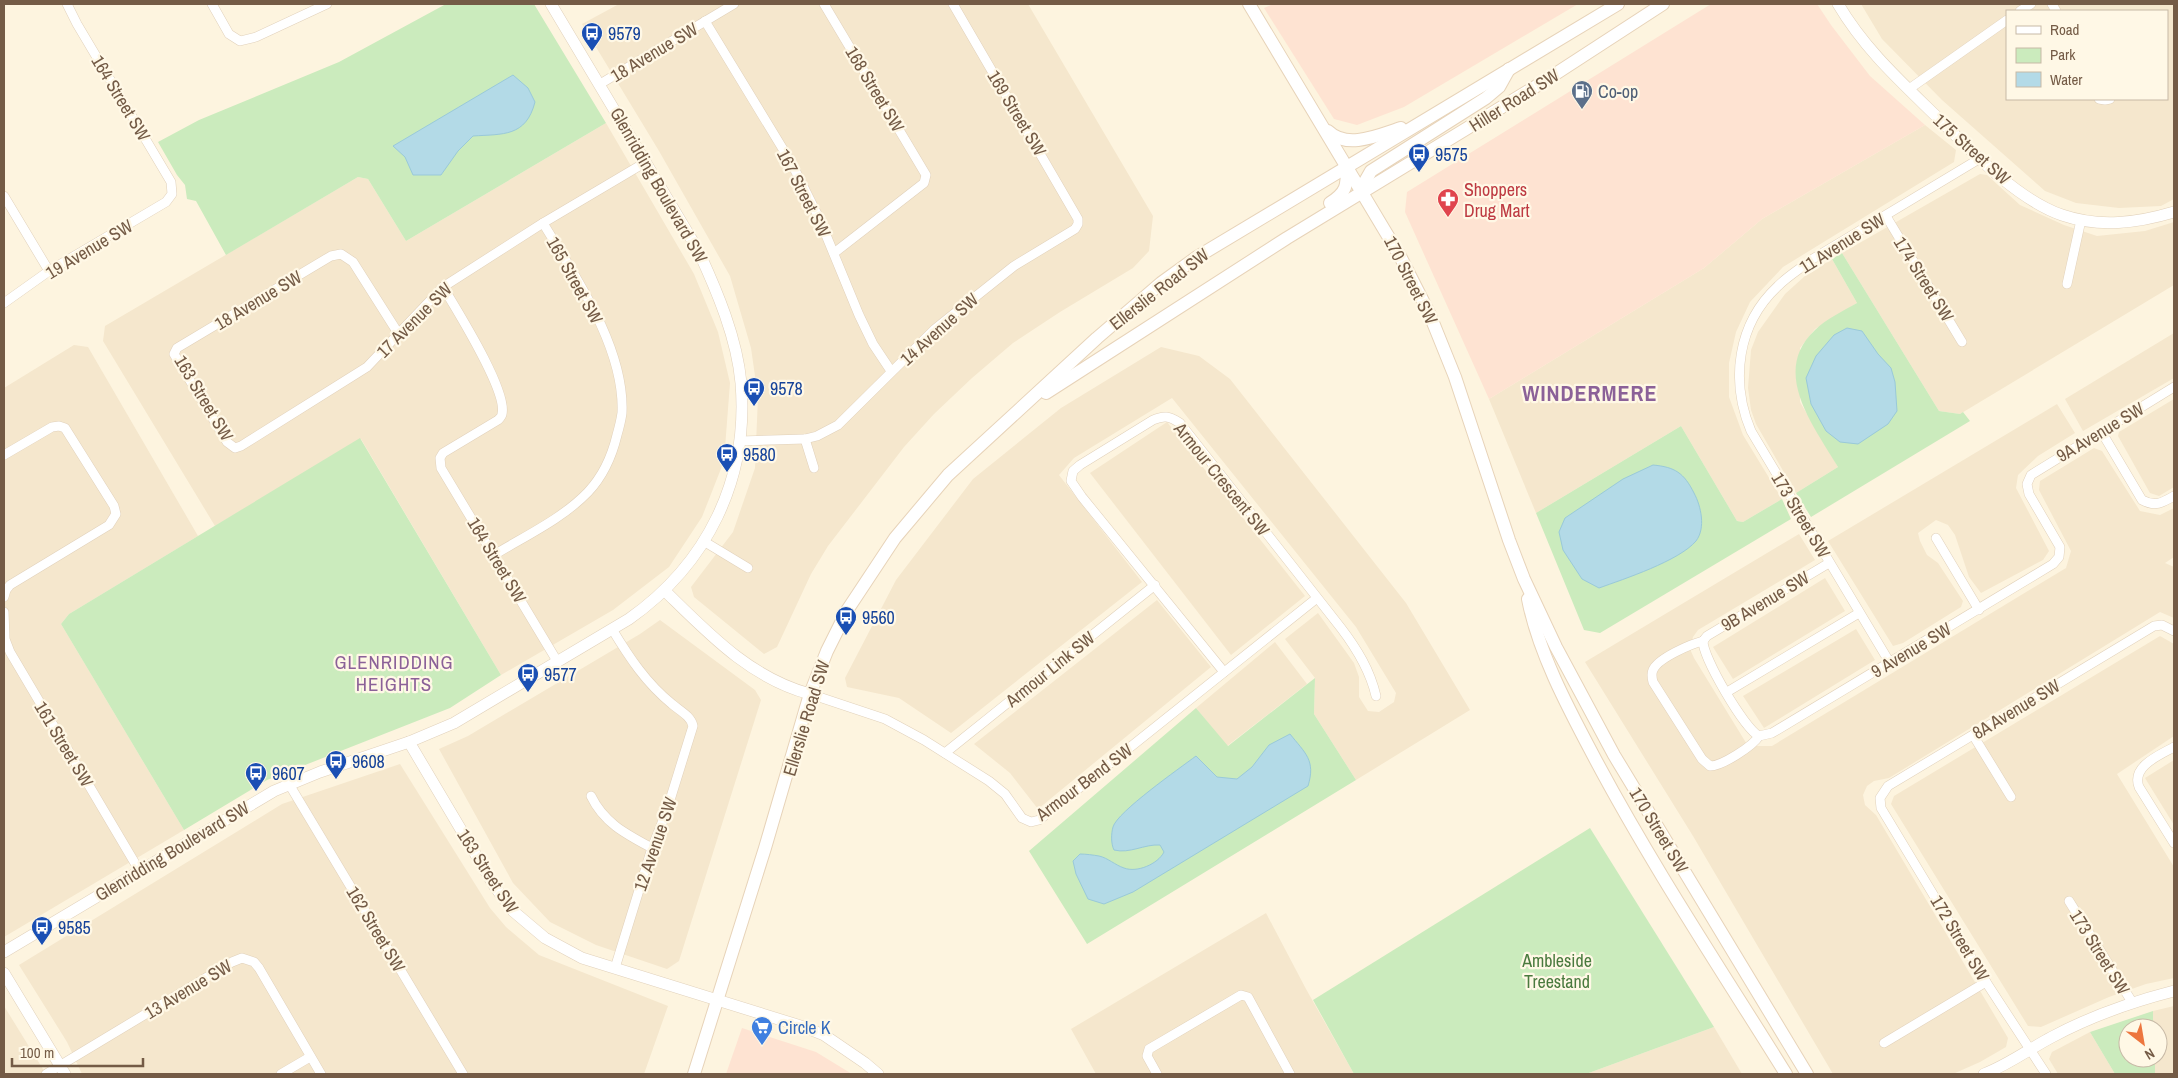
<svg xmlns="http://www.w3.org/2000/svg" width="2178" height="1078" font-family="'Archivo Narrow',sans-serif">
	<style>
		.residential { fill: #f5e7cd; fill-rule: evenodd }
		.commercial { fill: #fee3d2 }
		.green { fill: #cbebbd }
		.water { fill: #b3dae7; stroke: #99c9d9 }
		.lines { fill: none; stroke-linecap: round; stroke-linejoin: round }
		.minor-casing { stroke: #e1d1bb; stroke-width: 10 }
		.tertiary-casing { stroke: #e1d1bb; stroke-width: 12 }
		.secondary-casing { stroke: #e7d3b9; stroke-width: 14 }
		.minor { stroke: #fff; stroke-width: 9 }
		.tertiary { stroke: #fff; stroke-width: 11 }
		.secondary { stroke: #fff; stroke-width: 12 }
		.labels { text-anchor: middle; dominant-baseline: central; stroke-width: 4.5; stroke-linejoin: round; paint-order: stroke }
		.transit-label { font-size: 18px; fill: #164399; stroke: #fff8e6; text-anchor: start }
		.street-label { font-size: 18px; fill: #745b46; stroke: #fff8e6 }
		.service-label { font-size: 18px; fill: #4e5e75; stroke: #fff8e6; text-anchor: start }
		.health-label { font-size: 18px; fill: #be3a42; stroke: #fff8e6; text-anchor: start }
		.park-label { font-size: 18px; fill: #4a7a3e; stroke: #fff8e6 }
		.shop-label { font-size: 18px; fill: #366cbe; stroke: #fff8e6; text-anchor: start }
		.neighbourhood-label { font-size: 19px; letter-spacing: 1px; fill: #8b6198; stroke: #fff8e6 }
		.district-label { font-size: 22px; font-weight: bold; letter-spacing: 1px; fill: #8b6198; stroke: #fff8e6 }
	</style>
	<rect width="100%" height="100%" fill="#fdf4df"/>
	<g class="residential">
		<path d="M619,4H1028L1153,216L1149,251L1133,268L1060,312L1013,343L972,378L934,414L904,447L828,546L811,574L777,647L764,654L694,597L691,587L733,532L755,468L758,397L751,348L730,276L659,151L582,24Z"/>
		<path d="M1861,4H2174V199L2161,206L2119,208L2076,203L2045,191L1942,100L1882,39ZM2007,11H2167V99H2007Z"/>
		<path d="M606,123L694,274L718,332L730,383L724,461L702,517L669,567L613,610L501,675L361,439L215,526L103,341L105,326L358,177L368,179L406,241Z"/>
		<path d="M1925,125L1956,150L1954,162L1783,267L1750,302L1736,332L1729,363V397L1743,435L1782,499L1743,522L1737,521L1681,426L1536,513L1489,399L1704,268L1762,219Z"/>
		<path d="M1980,174L1987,175L2020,205L2064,225L2097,236L2145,231L2174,222V285L1960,414L1939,411L1842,253Z"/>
		<path d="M1832,259L1857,303L1815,329L1800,348V402L1838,467L1796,493L1756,424L1751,410L1748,388L1751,350L1758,332L1785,294L1805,276Z"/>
		<path d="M2174,333V378L2083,431L2065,399Z"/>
		<path d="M74,345L88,347L198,536L69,614L61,624L184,830L4,937V388Z"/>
		<path d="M1161,347L1199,356L1230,379L1406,603L1470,710L1356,780L1314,714L1315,678L1285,639L1318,613L1354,663L1359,677V697L1368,711L1379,712L1394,702L1396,693L1356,627L1172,398L1074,458L1059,475L1142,582L951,733L899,698L847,687L845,678L896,580L973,479L1061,408Z"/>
		<path d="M2174,399V487L2159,496L2150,493L2118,436L2119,432Z"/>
		<path d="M2057,404L2075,433L2038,456L2018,475L2016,488L2049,551L2043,560L1981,593L1969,577L1955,535L1948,525L1936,520L1918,533L1920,541L1927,555L1938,563L1963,601L1961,607L1903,643L1893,646L1828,541Z"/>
		<path d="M1167,422L1305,596L1231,655L1090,473Z"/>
		<path d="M2094,448L2102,451L2140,511L2160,515L2174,508V557L2165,563L2174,567V618L2160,612L1889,778L1874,781L1867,786L1863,795L1865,805L1876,815L2008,1038L2006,1047L1980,1062L1953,1074H1833L1693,836L1585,662L1799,534L1815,560L1698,630L1693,637L1690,649L1694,658L1748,746H1772L2066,568L2071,551L2039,490L2040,481Z"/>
		<path d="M1825,578L1845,611L1733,679L1713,647Z"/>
		<path d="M1157,600L1211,667L1038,809L1010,773L974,744Z"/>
		<path d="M660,620L755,690L761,700L679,961L667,969L596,945L550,922L513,883L439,749L468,736L640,634Z"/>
		<path d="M1856,629L1875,660L1764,728L1743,696Z"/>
		<path d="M2160,636L2174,644V736L2117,774L2174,867V978L2146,984L2109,997L2041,1027L2028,1026L1891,804L1894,796Z"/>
		<path d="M1275,642L1307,684L1227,746L1196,708Z"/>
		<path d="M2174,760V825L2145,778Z"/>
		<path d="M400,764L490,908L506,927L539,955L668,1006L644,1074H82L67,1042L19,965L282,804Z"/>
		<path d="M1266,913L1306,989L1354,1074H1096L1071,1029Z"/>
		<path d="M4,1006L46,1074H4Z"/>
		<path d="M2174,1006V1074H2155V1058H2158V1028H2153V1011Z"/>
		<path d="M1714,1027L1742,1074H1586Z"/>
		<path d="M2090,1032L2115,1074H2058L2049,1059L2052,1052Z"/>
	</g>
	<g class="commercial">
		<path d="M1273,4H1578L1404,107L1357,125L1334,119L1264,8Z"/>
		<path d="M1711,4H1817L1831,25L1870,76L1925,125L1762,219L1704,268L1489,399L1405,212L1407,192Z"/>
		<path d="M742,1028L816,1052L852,1074H726Z"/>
	</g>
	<g class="green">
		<path d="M446,4H534L606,123L406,241L368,179L358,177L226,255L196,201L187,199L185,185L177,175L158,142L199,120L339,62Z"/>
		<path d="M1842,253L1939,411L1960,414L1963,412L1970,421L1811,517L1796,493L1838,467C1814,426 1770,372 1815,330C1826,319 1843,311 1857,303L1832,259Z"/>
		<path d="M1681,426L1737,521L1743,522L1782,499L1791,519L1600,633L1584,630L1536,513Z"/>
		<path d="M360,438L501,675L450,708L267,780L184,830L61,624L69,614Z"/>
		<path d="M1315,678L1314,714L1356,780L1087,944L1029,851L1196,708L1228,746Z"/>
		<path d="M1590,828L1714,1027L1586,1074H1354L1313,1000Z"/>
		<path d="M2153,1011V1028H2128V1058H2155V1074H2115L2090,1032Z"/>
	</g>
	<g class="water">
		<path d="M513,75L528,88L535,102C526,137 503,134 473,136L458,151L441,175H413L405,157L393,146Z"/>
		<path d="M1847,328L1862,331L1878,354L1891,368L1895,382L1897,411L1888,424L1858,444L1840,442L1826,431L1811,404L1806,378L1816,356L1834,335Z"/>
		<path d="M1653,465C1675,467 1684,473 1694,493C1701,506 1706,528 1696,541C1679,561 1624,579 1599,588L1582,579L1563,550L1559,532L1565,518L1623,479Z"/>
		<path d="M1290,734C1305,753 1316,760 1308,786L1133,892L1104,904L1088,899L1076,874L1073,861L1080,854C1086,854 1093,855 1099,856C1108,858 1115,865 1124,868C1137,873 1158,864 1164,852L1160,845C1144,844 1130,854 1114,850C1111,844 1111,834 1113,827C1117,812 1180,768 1196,756L1217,777L1237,779L1252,767L1269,745Z"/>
	</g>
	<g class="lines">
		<g class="minor-casing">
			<g id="minor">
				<path d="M212,4L229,34L240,41L256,37L327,4"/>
				<path d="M824,4L926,175L924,183L834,253"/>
				<path d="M2052,4L2056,11"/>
				<path d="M2020,11L2031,4"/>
				<path d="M705,21L792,164L819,218L859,315L873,344L891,371"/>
				<path d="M600,84L734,4"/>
				<path d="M1909,89L2007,20"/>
				<path d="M2099,99L2105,100L2110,99"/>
				<path d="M4,196L49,271"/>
				<path d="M1886,216L1962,342"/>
				<path d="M2067,284L2081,220"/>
				<path d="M443,287C456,309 508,391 502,414C502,416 500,418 498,420L443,453L440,458L441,468L557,661"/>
				<path d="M4,303L49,271L166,202L172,194L171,182L77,24L67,4"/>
				<path d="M398,333L353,262L341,254L331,256L177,348L174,354L227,442L235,448L241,446L367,367L443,287L543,223L646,162"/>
				<path d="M2101,431L2142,500C2155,507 2162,503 2174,496"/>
				<path d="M805,439L814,468"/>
				<path d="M740,441L805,439L817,436L838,425L935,329L1014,266L1075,229L1078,224V219L953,4"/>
				<path d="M4,455L52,427L59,426L65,428L114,506L116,514L109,525L10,585L6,590L4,597"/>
				<path d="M1936,538L1979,610"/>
				<path d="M705,542L748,568"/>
				<path d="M494,555C525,536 562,519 588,492C603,476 612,456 617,435C619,428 621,420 622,413C625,348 575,276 543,223"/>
				<path d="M4,612L5,639L10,652L139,870"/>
				<path d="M612,629C629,657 646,683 672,704C680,711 691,716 693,726L666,813L652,848L615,968"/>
				<path d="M1703,641C1691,644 1658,658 1653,670C1651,674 1652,678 1653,682L1702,759L1710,766C1722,766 1753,746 1759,736"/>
				<path d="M1703,641L1707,636L1829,563"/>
				<path d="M1703,641C1703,658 1744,728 1759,736"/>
				<path d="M1890,663L1751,431C1730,381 1737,324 1778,286C1788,276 1800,269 1811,260L1979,159"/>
				<path d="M1224,672L1082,497L1071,481L1073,471L1080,465L1153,420C1164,415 1169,416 1180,423L1341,628C1357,649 1370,670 1376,696"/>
				<path d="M1727,692L1859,613"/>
				<path d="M810,694L885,719L924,740L989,781L1005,794L1022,818L1031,822L1039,820L1317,598"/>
				<path d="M1973,735L2011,797"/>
				<path d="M1759,736L1772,733L2053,564L2059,557L2060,547L2029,494L2027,484L2031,475L2174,387"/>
				<path d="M2174,747C2160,755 2131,766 2139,787L2174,843"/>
				<path d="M945,753L1155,585"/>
				<path d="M289,784L463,1074"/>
				<path d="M591,796C604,823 626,834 652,848"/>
				<path d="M2069,901L2132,1002"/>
				<path d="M1884,1043L1986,982"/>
				<path d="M46,1074L232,962L242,958L254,962L259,968L321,1074"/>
				<path d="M281,1074L310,1057"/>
				<path d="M1157,1074L1147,1056L1149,1049L1241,995L1248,997L1290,1074"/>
				<path d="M2046,1074L1986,982L1881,808L1880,798L1888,786L2154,626L2162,625L2174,631"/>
			</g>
		</g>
		<g class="tertiary-casing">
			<g id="tertiary">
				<path d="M1838,4C1864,48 1898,79 1935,115C1969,149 2016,199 2062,215C2100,228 2137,223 2174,212"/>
				<path d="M665,591C708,633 750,678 810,694"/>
				<path d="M409,742L495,887L513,911L545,938L582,958L804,1027L824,1035L865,1063L878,1074"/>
				<path d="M4,952L274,791L320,772L409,742L454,723L629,619C707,564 749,480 741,383C737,338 717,291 698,250L551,4"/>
				<path d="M4,973L65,1074"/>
				<path d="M1984,1074C2008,1065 2029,1049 2052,1037C2091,1016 2131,1002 2174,991"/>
			</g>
		</g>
		<g class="secondary-casing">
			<g id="secondary">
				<path d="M1249,4L1400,256L1430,315L1455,377L1509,540L1524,579L1556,647L1614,755L1807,1074"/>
				<path d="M1328,131C1347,150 1379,135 1401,128"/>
				<path d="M1363,192V185L1371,171L1486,98L1499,87L1509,69"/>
				<path d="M1330,203C1347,192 1347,186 1347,166"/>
				<path d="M1046,393L1287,238L1543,82L1663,4"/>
				<path d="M1528,599C1538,651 1567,706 1592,753C1650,863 1720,968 1786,1074"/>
				<path d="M694,1074L765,848L810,694L827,651L848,609L895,538L948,475L1097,338L1161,283L1197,257L1618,4"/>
			</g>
		</g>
		<use href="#minor" class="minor"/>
		<use href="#tertiary" class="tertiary"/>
		<use href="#secondary" class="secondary"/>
	</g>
	<defs>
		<g id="bus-pin" transform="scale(1.125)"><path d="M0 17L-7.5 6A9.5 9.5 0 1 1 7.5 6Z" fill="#1a4fb4" stroke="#fff8e6"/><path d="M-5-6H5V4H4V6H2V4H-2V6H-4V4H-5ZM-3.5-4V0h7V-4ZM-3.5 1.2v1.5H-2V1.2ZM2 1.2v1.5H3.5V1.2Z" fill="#fff"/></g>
		<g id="fuel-pin" transform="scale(1.125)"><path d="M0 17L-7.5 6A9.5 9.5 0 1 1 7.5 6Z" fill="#5c6f8a" stroke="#fff8e6"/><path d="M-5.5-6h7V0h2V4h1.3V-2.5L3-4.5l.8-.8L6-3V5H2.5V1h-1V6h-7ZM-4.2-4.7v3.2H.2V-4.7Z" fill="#fff"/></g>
		<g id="pharmacy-pin" transform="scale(1.125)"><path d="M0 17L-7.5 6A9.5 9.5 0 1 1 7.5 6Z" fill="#e0444e" stroke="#fff8e6"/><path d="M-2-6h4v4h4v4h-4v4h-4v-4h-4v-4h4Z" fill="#fff"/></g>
		<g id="supermarket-pin" transform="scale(1.125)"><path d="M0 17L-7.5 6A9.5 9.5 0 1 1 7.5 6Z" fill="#3f7fe0" stroke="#fff8e6"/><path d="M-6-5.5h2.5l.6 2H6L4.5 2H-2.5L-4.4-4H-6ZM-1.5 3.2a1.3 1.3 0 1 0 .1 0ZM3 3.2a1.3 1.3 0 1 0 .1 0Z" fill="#fff"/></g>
	</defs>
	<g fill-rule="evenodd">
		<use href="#bus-pin" x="592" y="33"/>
		<use href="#fuel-pin" x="1582" y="91"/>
		<use href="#bus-pin" x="1419" y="154"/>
		<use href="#pharmacy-pin" x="1448" y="199"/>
		<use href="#bus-pin" x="754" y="388"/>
		<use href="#bus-pin" x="727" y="454"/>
		<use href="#bus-pin" x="846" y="617"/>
		<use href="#bus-pin" x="528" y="674"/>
		<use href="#bus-pin" x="336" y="761"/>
		<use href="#bus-pin" x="256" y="773"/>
		<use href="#bus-pin" x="42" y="927"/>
		<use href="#supermarket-pin" x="762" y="1027"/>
	</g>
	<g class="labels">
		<g class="transit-label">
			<text x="608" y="33">9579</text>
			<text x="1435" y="154">9575</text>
			<text x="770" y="388">9578</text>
			<text x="743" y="454">9580</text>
			<text x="862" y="617">9560</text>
			<text x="544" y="674">9577</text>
			<text x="352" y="761">9608</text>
			<text x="272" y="773">9607</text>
			<text x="58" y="927">9585</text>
		</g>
		<g class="street-label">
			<text transform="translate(654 52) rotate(-31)">18 Avenue SW</text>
			<text transform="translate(875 89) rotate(59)">168 Street SW</text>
			<text transform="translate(121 98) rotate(59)">164 Street SW</text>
			<text transform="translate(1514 100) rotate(-32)">Hiller Road SW</text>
			<text transform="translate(1017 113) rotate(59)">169 Street SW</text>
			<text transform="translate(1972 149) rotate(42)">175 Street SW</text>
			<text transform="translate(659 185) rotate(60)">Glenridding Boulevard SW</text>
			<text transform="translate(804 193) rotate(63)">167 Street SW</text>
			<text transform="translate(1842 243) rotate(-32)">11 Avenue SW</text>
			<text transform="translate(89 249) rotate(-31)">19 Avenue SW</text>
			<text transform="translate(1924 279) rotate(58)">174 Street SW</text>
			<text transform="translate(575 280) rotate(61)">165 Street SW</text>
			<text transform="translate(1411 280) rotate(63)">170 Street SW</text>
			<text transform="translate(1159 289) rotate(-38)">Ellerslie Road SW</text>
			<text transform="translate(258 300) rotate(-31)">18 Avenue SW</text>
			<text transform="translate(414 320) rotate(-45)">17 Avenue SW</text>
			<text transform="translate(939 329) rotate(-42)">14 Avenue SW</text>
			<text transform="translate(204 398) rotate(59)">163 Street SW</text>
			<text transform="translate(2100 432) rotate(-31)">9A Avenue SW</text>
			<text transform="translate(1222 479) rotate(51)">Armour Crescent SW</text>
			<text transform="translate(1801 515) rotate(59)">173 Street SW</text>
			<text transform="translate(497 560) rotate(59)">164 Street SW</text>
			<text transform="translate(1765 601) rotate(-31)">9B Avenue SW</text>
			<text transform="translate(1911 650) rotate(-31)">9 Avenue SW</text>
			<text transform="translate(1050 669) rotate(-39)">Armour Link SW</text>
			<text transform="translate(2016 709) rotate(-31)">8A Avenue SW</text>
			<text transform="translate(806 718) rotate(-73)">Ellerslie Road SW</text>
			<text transform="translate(64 744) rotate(59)">161 Street SW</text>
			<text transform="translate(1084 782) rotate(-37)">Armour Bend SW</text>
			<text transform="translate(1659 830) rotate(59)">170 Street SW</text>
			<text transform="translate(655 844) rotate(-71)">12 Avenue SW</text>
			<text transform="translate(172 851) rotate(-31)">Glenridding Boulevard SW</text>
			<text transform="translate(488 871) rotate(57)">163 Street SW</text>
			<text transform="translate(376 929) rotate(59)">162 Street SW</text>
			<text transform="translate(1960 938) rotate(59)">172 Street SW</text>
			<text transform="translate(2100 952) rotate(58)">173 Street SW</text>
			<text transform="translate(188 989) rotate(-31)">13 Avenue SW</text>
		</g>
		<g class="service-label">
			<text x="1598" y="91">Co-op</text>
		</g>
		<g class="health-label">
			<text x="1464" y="189">Shoppers<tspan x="1464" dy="21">Drug Mart</tspan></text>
		</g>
		<g class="park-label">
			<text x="1557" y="960">Ambleside<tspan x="1557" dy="21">Treestand</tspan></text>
		</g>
		<g class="shop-label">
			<text x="778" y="1027">Circle K</text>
		</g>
		<g class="neighbourhood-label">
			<text x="394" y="662">GLENRIDDING<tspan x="394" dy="22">HEIGHTS</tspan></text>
		</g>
		<g class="district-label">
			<text x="1590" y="393">WINDERMERE</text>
		</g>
	</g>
	<rect width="2178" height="1078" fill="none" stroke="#745b46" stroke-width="10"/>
	<rect x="2006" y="10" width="162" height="90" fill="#fff8e6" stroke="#c7b9a6"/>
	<rect x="2016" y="26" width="25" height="8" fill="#ffffff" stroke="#c7b9a6"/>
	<text x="2050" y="35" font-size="15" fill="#745b46">Road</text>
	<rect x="2016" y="48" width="25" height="15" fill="#cbebbd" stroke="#c7b9a6"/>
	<text x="2050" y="60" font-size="15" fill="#745b46">Park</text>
	<rect x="2016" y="72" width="25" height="15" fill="#b3dae7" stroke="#c7b9a6"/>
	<text x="2050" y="85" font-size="15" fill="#745b46">Water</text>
	<g transform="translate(2143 1043) rotate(149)"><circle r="24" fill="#fff8e6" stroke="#c7b9a6"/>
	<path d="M0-4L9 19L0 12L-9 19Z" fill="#ed763e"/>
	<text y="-8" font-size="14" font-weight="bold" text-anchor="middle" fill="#745b46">N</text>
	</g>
	<path d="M12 1058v8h131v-8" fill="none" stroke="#745b46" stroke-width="2.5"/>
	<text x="20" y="1058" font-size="15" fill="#745b46" stroke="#fff8e6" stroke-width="4" paint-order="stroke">100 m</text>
</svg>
